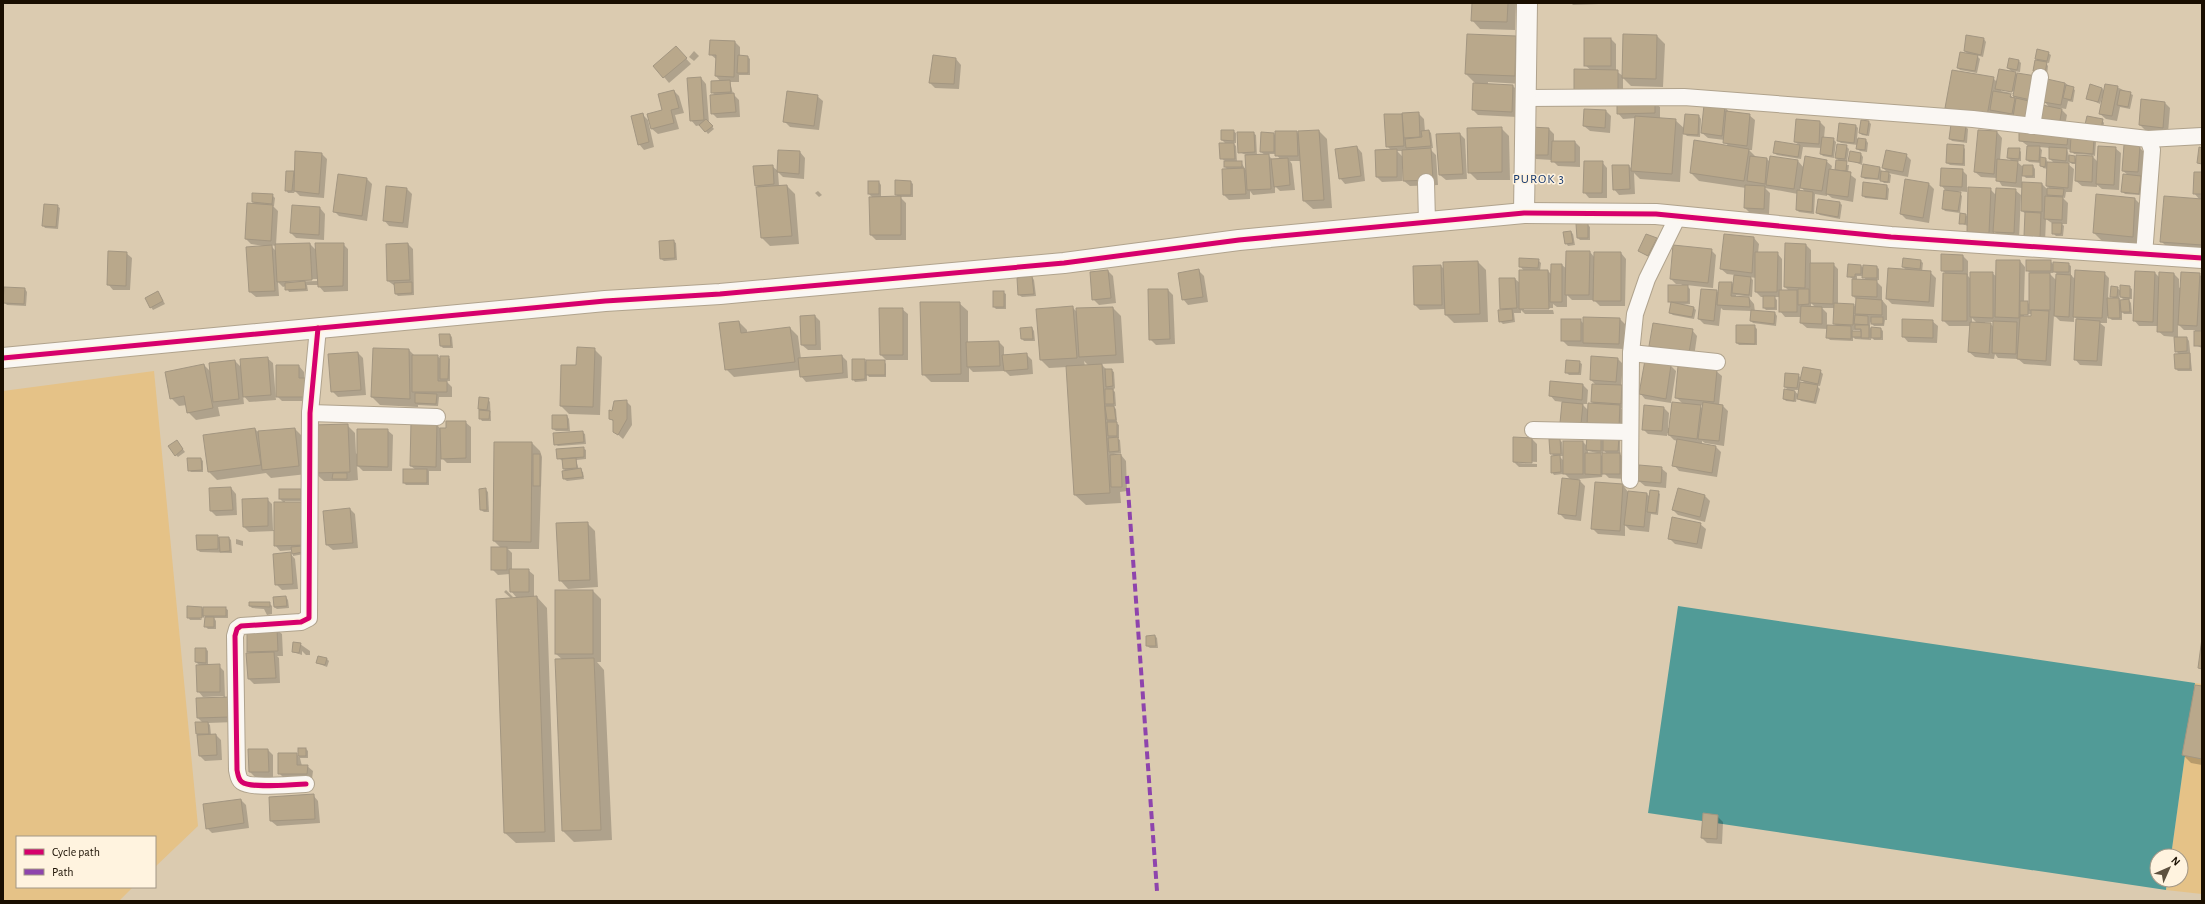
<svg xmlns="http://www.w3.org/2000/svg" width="2205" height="904" font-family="'Alegreya Sans',sans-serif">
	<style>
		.green { fill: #e5c287 }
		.water { fill: #519b97 }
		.shadow { fill: #0003; fill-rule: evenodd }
		.building { fill: #b9a88b; stroke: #a39681 }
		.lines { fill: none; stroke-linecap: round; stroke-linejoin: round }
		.minor-casing { stroke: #b0a38d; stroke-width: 18 }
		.tertiary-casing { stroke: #b0a38d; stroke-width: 22 }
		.minor { stroke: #faf7f3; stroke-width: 16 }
		.tertiary { stroke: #faf7f3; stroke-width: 20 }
		.quiet { stroke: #8e44ad; stroke-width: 4; stroke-dasharray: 8 4; stroke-linecap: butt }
		.cycleway-casing { stroke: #fff3df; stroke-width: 8 }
		.cycleway { stroke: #d6006c; stroke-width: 5 }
		.labels { text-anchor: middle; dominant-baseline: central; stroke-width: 3; stroke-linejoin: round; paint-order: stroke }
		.neighbourhood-label { font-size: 13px; letter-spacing: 1px; fill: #193b70; stroke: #fff3df }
	</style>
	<rect width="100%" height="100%" fill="#dbcbb0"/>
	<g class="green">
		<path d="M154,371L198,826L155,867V837H17V887H133L119,901H3V391Z"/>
		<path d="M2195,683L2202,684V894L2166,890L2167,880H2181V856H2171Z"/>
	</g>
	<path class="water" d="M1678,606L2195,683L2171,856H2157V880H2167L2166,890L1648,813Z"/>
	<g class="shadow">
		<path d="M1473,3H1516L1515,30L1480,29L1472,20Z"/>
		<path d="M1571,3H1599V4L1573,5Z"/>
		<path d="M1657,36L1665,44L1663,87L1631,86L1623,78V99L1585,65L1611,39L1616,44V71L1623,76Z"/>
		<path d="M1515,37L1523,45L1522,84L1488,82V84L1513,86L1518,91L1517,117L1478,115L1473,110L1476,84L1466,74Z"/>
		<path d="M1984,39L1986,42L1983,57L1976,55L1980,59L1977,73L1960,70L1958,68L1968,55L1965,51Z"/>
		<path d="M711,41L735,42L740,47V56L748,57L750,59V75H739V82H730L733,94L739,100L740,117L717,118L712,113L715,95L712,92L721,82L716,76V59L710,54Z"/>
		<path d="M694,51L699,56L694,61L689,57Z"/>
		<path d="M681,53L691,64L669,83L664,77Z"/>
		<path d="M2048,53L2051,55L2049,63L2045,62L2048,66L2047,75L2036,58Z"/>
		<path d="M956,59L961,65L959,89L935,88L930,83Z"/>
		<path d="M2019,61L2021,63L2020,72L2013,71L2018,75L2035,77L2032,122L1954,116L1946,108L1993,78L1998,83L2012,72L2008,68ZM2001,89L2017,92V94L2001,91ZM2009,93L2014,94L2013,98Z"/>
		<path d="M701,78L706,84L709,123L714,129L708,134L701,125L696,126L691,120Z"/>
		<path d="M2065,83L2075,90L2073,102L2068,101L2066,109L2060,108L2067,115L2064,131L2050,108L2044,101Z"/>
		<path d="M2117,87L2133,95L2130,109L2120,107L2117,121L2106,119L2100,114L2103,99L2102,98L2100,104L2088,98L2102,88L2105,92Z"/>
		<path d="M674,91L679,96L684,113L675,115L679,129L658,134L652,129L649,115L664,111Z"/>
		<path d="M817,96L823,101L819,130L790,127L785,122Z"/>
		<path d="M1654,102L1660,107V119L1675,120L1685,129L1686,115L1699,116L1701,119L1700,137L1687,136L1683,132L1680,182L1640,179L1634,173L1635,194L1619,195L1614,189L1629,166L1632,169L1636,118L1623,119L1618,113Z"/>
		<path d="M2165,103L2170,108L2168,133L2145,130L2140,125Z"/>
		<path d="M1725,107L1730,113L1749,115L1755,120L1752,150H1749L1757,158L1767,159L1770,162L1798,161L1804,168L1826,161L1832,166L1831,170L1838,171L1840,162L1836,158L1846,146L1849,149L1847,161H1845L1847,165H1849L1848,173L1856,179L1853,202L1832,198L1827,194V196L1815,194L1814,214L1799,212L1797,210L1798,194L1765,188L1770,193L1769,214L1750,213L1745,208L1746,188L1699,181L1691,173L1728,146L1725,140L1708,138L1702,133ZM1800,187L1802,188L1805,192H1800Z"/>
		<path d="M1606,111L1611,116L1610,133L1590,131L1584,126Z"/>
		<path d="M1418,113L1424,119L1425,132L1429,131L1431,133L1433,148H1429L1436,155L1438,185L1410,186L1404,181V169H1402V181L1382,182L1377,177L1391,150L1387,146L1385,115ZM1397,151H1403V157Z"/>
		<path d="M642,114L648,120L654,147L644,150L639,144Z"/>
		<path d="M2102,120L2104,123L2102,135L2088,131Z"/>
		<path d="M1820,122L1825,127L1824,138L1833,139L1836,142L1834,158L1823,156L1821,154L1822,148L1803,147L1801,159L1777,155L1774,153L1799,145L1795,142Z"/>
		<path d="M1869,122L1871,124L1869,136L1862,135L1860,133Z"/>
		<path d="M1856,126L1858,128L1857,139L1866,140L1868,143L1867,152L1860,151L1857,149L1858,145L1841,143L1838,141Z"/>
		<path d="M1966,127L1968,129L1967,143L1952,141L1950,139Z"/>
		<path d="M1501,128L1509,136L1510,180H1477L1469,172Z"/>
		<path d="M1531,128L1549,129L1554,134V142H1575L1580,147V167L1558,166L1552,160L1536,159L1530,154Z"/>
		<path d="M1233,131L1236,133V143H1233L1236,146L1237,162H1241L1247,172L1246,155L1239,152L1253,133L1256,135L1257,156L1265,155L1261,152L1274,134L1276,136L1297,132L1299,135L1319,131L1327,139L1332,208L1313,209L1304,201L1301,161H1290L1292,164L1295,190L1280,191L1275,186V193L1253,195L1250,191V199L1229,200L1224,195L1228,170L1225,167V161L1221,158L1226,144L1222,140ZM1267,154H1276L1280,159L1273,160Z"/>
		<path d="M1997,132L2002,138L2000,160L2012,161L2008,158L2019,149L2021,152V161H2016L2022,166H2033L2035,169V178H2026L2022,174V183L2042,184L2047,189H2050L2047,186L2048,169L2043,168L2041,163L2029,162L2027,160L2028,146L2020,140L2068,137L2072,141L2093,139L2096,142L2095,156L2091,155L2098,162L2115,148L2121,153L2119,190L2102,189L2097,185V187L2082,186L2076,181L2077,164H2072L2069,161L2068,164L2074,169L2072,192H2066L2065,198L2062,197L2068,203L2067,224H2062L2064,226L2063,236H2056L2053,233V224L2046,219L2045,242L2031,241L2026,214L2022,211L2023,188L2002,186L1997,178L1981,177L1975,172ZM2039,147L2050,148V159L2054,163H2048L2046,159L2041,158L2042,150ZM2067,149L2071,150L2074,154L2091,155V157L2077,159L2069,156Z"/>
		<path d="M1460,134L1465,139L1467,179L1446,180L1440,175Z"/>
		<path d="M1963,146L1965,149V166L1950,165L1947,163Z"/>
		<path d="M1357,147L1362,153L1365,181L1345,184L1340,178Z"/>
		<path d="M2139,147L2144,152L2143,177H2141L2143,179L2141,195L2125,194L2122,191L2128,175L2123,171Z"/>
		<path d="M779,151L800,152L805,158L804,179L783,177L778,172L779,186H787L795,194L799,244L770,246L762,238L759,188L756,185L772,166L778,171Z"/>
		<path d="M322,154L327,159L324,198L300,196L295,191L294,193H288L286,190L293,172L295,174Z"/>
		<path d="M1861,154L1863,157L1862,165L1850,160Z"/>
		<path d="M1906,155L1911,160L1908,177L1888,173L1891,175L1890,183H1884L1881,180L1865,179L1862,177L1880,168L1882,172L1888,173L1883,168Z"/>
		<path d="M1602,162L1607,168V198H1589L1584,192Z"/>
		<path d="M1962,170L1967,175V192L1958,191L1962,196L1960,213L1945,211L1943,209L1947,192L1941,185Z"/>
		<path d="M2202,173V252L2169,249L2161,241L2200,200L2194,193Z"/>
		<path d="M339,175L367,179L372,184L367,221L339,216L334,211Z"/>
		<path d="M879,182L881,185V197H899L896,195L911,182L913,184V197H900L906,203V240H876L871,235L873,198L869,194Z"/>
		<path d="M1864,183L1887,186L1889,189L1888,200L1865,198L1863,195Z"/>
		<path d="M1929,184L1934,189L1929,223L1906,219L1901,214Z"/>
		<path d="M407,189L412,194L408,228L389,226L384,220Z"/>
		<path d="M1990,189L1996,195L2015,190L2021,195L2019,238L2000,237L1994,231V238L1973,237L1968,232V226L1960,223L1966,215L1968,217Z"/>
		<path d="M818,191L822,195L819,197L815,193Z"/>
		<path d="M272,195L275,198L274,206L272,205L278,211L276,245L310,244L316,250L343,244L348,249V291L324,292L318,285H307L308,291L289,292L286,286L283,287L278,282L279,296L256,297L250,292L265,246L251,244L246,239L256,205L253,202ZM270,245L276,246V251ZM317,279V281L281,282V280Z"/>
		<path d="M2097,196L2135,199L2143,207L2140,244L2102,241L2094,233Z"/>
		<path d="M1840,203L1842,205L1840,219L1820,215L1817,213Z"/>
		<path d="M57,206L60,208L58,229L45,228L43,225Z"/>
		<path d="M293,206L320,208L325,214L324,240L296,238L291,233Z"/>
		<path d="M1587,224L1590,227V240H1580L1578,238Z"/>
		<path d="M1571,232L1573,234L1575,245L1568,246L1566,243Z"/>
		<path d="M1754,238L1759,244L1758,253H1777L1782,259V291H1789L1785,287L1806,245L1811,250V264H1833L1838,269V304L1854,305L1856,308L1857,300L1853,296V279L1848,276V265L1861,266L1864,268L1877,267L1879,269V280H1875L1882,287V300L1887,306V320H1885L1884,326H1874L1870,322V328L1881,329L1883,331V340H1874L1871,336V340L1855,339L1853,337V341L1830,340L1827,337L1828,329L1807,328L1801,323L1802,317H1785L1780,311V297H1774L1777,300V310H1766L1764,308V297H1761L1756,292V278L1750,277L1753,280L1752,297L1736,295V297L1749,298L1754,304L1755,312L1775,313L1777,316L1776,326L1753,323L1751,321L1752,311L1723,310L1721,308L1719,326L1704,324L1699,319L1717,291L1719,293L1732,283L1734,285L1735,275L1727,274L1721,269ZM1857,276H1863L1867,281H1857ZM1811,303L1815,307H1811ZM1822,308H1835L1834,324L1837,326H1827V313ZM1853,330H1860V332H1853Z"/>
		<path d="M1656,239L1658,242L1651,258L1639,251Z"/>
		<path d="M673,241L676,243L677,260L664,261L661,259Z"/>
		<path d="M408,244L413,249L414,295L398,296L396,294L395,286L388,281Z"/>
		<path d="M1711,250L1716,255L1713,288L1686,285L1690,289V304L1680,305L1693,307L1696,310L1694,319L1673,315L1670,313L1672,304L1669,301L1682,284H1676L1671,279Z"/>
		<path d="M1590,252L1595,258V253H1621L1626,259L1625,306H1600L1594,300H1572L1567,295V307H1557L1553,304V308H1524V310H1553L1554,314H1525L1521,310V313H1514L1515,322L1503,324L1500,321L1503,311L1501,308L1500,279H1515L1520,283L1524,271L1520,266L1538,260L1541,263L1540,271H1548L1551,274L1552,265H1562L1567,269Z"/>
		<path d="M126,253L132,258L130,290H113L108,284Z"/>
		<path d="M1963,256L1968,261V276L1971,279L1992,273L1997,277L2020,261L2025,267L2024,302L2030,304V273L2027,270L2050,261L2054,265L2068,264L2071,266V275L2076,280L2104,273L2109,278L2108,299H2114L2111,296L2117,288L2121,291L2129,287L2132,289V299H2128L2131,303L2132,314H2124L2122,312V320H2112L2107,316V323H2100L2105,327L2102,366L2080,365L2075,359L2077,319L2074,317V322L2060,321L2054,315L2051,366L2024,364L2018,359L1998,358L1995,354L1994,359L1975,357L1969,352L1971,326H1949L1943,320L1946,274L1942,270ZM2053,270L2057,274L2056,280L2049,273H2053ZM2119,295L2124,300L2120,301ZM2024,314H2033V316H2024ZM1972,318L1978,324L1972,323ZM1985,322H1994V328L1991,324H1985Z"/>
		<path d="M1921,261L1923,263L1922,272H1930L1936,278L1934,307L1892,304L1887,299L1907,271L1903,267Z"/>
		<path d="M1478,262L1486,270L1488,322L1454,323L1446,315L1445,309L1420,310L1415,305L1441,266L1444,269Z"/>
		<path d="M1198,270L1204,276L1208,302L1188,305L1183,299Z"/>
		<path d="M1108,271L1113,276L1116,303L1099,305L1093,299Z"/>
		<path d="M2136,272L2155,273L2159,277L2174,274L2179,279V288L2199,274L2202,277V348L2195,345V330H2184L2178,324V338H2187L2189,341L2192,371H2178L2176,369L2175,354H2179L2176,351L2175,337L2164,336L2158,331L2159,326H2139L2134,320Z"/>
		<path d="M1032,277L1034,280L1036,296L1022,297L1019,295L1018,279Z"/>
		<path d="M25,289L27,292L26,306L7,305L4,302Z"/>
		<path d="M1168,290L1173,295L1175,344L1156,345L1150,339Z"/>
		<path d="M1003,292L1006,294V309H996L994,307Z"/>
		<path d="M160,295L165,304L153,310L151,307Z"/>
		<path d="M959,303L968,311V343L999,342L1004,347V356L1026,354L1032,360L1033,374L1010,376L1005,371L973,372L969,368V382H931L923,374Z"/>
		<path d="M1072,307L1077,312L1113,308L1121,316L1124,363L1101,364L1107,370H1111L1114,372L1115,388L1113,390L1115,392L1116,406H1113L1116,409L1117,422H1115L1119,425V438H1117L1120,440L1121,453L1114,454V456L1121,455L1126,461L1127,491L1120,492L1121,503L1086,505L1075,495L1067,367L1049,368L1041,360ZM1084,361L1089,366H1085Z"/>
		<path d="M902,309L908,314V360H886L881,355Z"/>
		<path d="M815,316L820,321L821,350H808L802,345Z"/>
		<path d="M1620,319L1625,324L1624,349L1568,346L1562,340L1580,320L1584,324Z"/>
		<path d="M1932,321L1938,326L1937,343L1908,342L1903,336Z"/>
		<path d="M739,322L747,330V333L790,328L798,336L801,359L842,356L847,361L848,378L806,382L801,376L800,370L734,377L726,369Z"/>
		<path d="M1754,326L1757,329V345H1739L1737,343Z"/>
		<path d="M1032,328L1034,331L1035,341H1024L1022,339Z"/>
		<path d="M1692,330L1697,336L1694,357L1656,351L1650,345Z"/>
		<path d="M450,335L452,337L453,348H443L441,346Z"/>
		<path d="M594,349L602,357L600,415L569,414L561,406L577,366Z"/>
		<path d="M409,350L415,356H437L441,359L448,357L450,359V381H446L452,387V397H439L438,406L418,405V407L380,405L372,397Z"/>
		<path d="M358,353L363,358L366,395L338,397L332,391Z"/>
		<path d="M1592,357L1618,359L1623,364L1621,387L1626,392V408H1621L1625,412L1624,432L1562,423L1563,402L1555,401L1550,395L1551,382L1583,385L1588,390L1587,404H1582L1589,411L1595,405L1592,402L1596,385L1591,380Z"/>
		<path d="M267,358L273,363L276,400L249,402L243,395L244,404L218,407L220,416L196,420L188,412L187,405L179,406L171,398L204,365L211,372L235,361L242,368Z"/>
		<path d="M864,360L867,363L884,361L886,364V377H869L867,374V381L855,382L853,379Z"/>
		<path d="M1646,361L1671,366L1676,371L1671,403L1645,399L1640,393Z"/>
		<path d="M1579,362L1582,364L1581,375H1569L1566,372Z"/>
		<path d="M299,366L304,372V379L312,401H282L277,396Z"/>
		<path d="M1716,371L1722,376L1719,405L1723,406L1728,411L1724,446L1705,443L1702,441V445L1716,447L1721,452L1717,477L1679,471L1674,465L1678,441L1674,440L1667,433V436L1648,434L1643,429L1664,408L1669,413L1668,428H1669L1683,404L1676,397ZM1699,405H1703V409Z"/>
		<path d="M1820,371L1823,374L1820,386L1816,385L1820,389L1816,404L1801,401L1797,397L1796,402L1786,401L1784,399L1789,391L1785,387L1798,375L1802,379ZM1800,379L1803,381L1806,384L1800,383ZM1793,390H1800L1799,395Z"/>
		<path d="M488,399L490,402L491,421H482L480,418L479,408Z"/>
		<path d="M626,401L631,406L632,425L623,439L614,431V422L610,418L612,412Z"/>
		<path d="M567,416L569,419L570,431H556L553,429Z"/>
		<path d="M465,422L471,427V463H447L441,457V471H429V485H406L404,483L416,470L411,466L436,424L441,429H447Z"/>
		<path d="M347,425L355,433L356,454L387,430L393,435L392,471H363L357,465L358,480L349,481H324L315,473Z"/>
		<path d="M255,429L258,432L295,429L303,437L307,474L271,478L266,473L217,480L209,472Z"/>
		<path d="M582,432L585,434L586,444L558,446L555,444Z"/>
		<path d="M1588,436L1618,438L1620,440V454L1625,460V479L1609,478L1603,472L1602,477L1578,479L1585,486L1581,521L1565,519L1560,514L1571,480L1563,472V474L1554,475L1552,472L1554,456L1551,453L1559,440L1562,442L1563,456H1559L1564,461L1583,442L1587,446ZM1603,449L1607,454L1603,457L1599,453H1603ZM1588,451L1597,453V454H1588Z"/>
		<path d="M1532,439L1537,444V467H1519L1514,462ZM1518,461L1537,462V464L1518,463Z"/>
		<path d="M532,443L540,451L542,457L539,549H508L512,553V570H528L534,575V597H537L547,608L555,842L516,843L505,833L521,597H516L511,591L510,574L498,575L492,569L501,548L494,541Z"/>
		<path d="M179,444L185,452L178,457L176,455Z"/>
		<path d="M583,448L586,450V459L576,460L579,470L583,472L584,479L567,481L564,479L566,471L563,468V461L558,458Z"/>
		<path d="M201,459L203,461V472H191L189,470Z"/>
		<path d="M1661,468L1667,473L1666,488L1645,486L1639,481Z"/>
		<path d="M1623,485L1628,492L1647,494L1650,497L1658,492L1660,494L1658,515L1651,514L1649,532L1630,530L1625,525V536L1598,534L1593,529Z"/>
		<path d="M231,488L236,494L237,515L216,516L211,511Z"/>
		<path d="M485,489L488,492L489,512H484L481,510Z"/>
		<path d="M300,490L303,493V501H285V503H303L304,554L293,556V550L280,551L275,545V531L249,532L244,527L267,499L272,504L273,530H275L284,503L280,499Z"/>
		<path d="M1705,496L1710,501L1705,522L1678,515L1673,510Z"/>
		<path d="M350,509L355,514L358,548L333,550L327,545Z"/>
		<path d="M587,523L595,531L598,587L568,589L560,580Z"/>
		<path d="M1700,524L1706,529L1702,549L1675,544L1669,538Z"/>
		<path d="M217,536L220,538H229L231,540L232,553L200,552L198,550Z"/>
		<path d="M236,539L243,541V546L236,544Z"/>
		<path d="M290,553L295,559L298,589L282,590L276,584Z"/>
		<path d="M506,590L513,597L511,598L504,592Z"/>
		<path d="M593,591L601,599V662H597L604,670L612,840L574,842L563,831V660L556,654Z"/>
		<path d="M286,597L288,600L289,608L277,609L274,607Z"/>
		<path d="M269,603L272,606V614L267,615L264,609L252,608L250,606Z"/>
		<path d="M201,607L204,610L225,608L228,610V618H214L216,621V629H208L205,626L206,618L204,615V618L199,614L197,615L202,620H190L188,617Z"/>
		<path d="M276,629L282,634L283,656H277L279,658L280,683L254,684L249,679L251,654L248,651Z"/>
		<path d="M1155,636L1157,638L1158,648H1150L1147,646Z"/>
		<path d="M300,644L310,651V655H306L302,651V655L293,652Z"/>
		<path d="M196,649H206L208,651V666H219L224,671L225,698L235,722L208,723L210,725L211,735H216L221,740L222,760L205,761L200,756L197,734L203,723L198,718L224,696L203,697L198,691L200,666L196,662Z"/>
		<path d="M326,658L329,661L327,667L317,663Z"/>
		<path d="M2202,687V765L2191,763L2183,755Z"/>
		<path d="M299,749H306L308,751V758H300L302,766H307L313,771L312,779L284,778L279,773L296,754L299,757Z"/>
		<path d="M268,750L273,755V777H255L250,772Z"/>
		<path d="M313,795L318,801L320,823L277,826L271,821Z"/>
		<path d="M241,800L246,805L249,828L212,833L207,828Z"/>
		<path d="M1717,816L1723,822L1722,844L1707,843L1702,838Z"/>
	</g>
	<g class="building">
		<path d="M1472,3H1508L1507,22L1471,21Z"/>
		<path d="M1467,34L1516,36L1515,76L1465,74Z"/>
		<path d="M1623,34L1657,35L1656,79L1622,78Z"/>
		<path d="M1966,35L1984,38L1981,55L1964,51Z"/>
		<rect x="1584" y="38" width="27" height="28"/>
		<path d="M710,40L735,41L734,77L715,76L716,55H709Z"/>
		<path d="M676,46L687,58L663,78L653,66Z"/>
		<path d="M2037,49L2049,52L2047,61L2035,59Z"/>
		<path d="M1960,52L1978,55L1975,71L1957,68Z"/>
		<path d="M738,55L748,56V73H737Z"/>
		<path d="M933,55L956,58L954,84L929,83Z"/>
		<path d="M2009,58L2019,60L2017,70L2007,68Z"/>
		<path d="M2035,60L2047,62L2045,73L2033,71Z"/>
		<path d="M1574,69L1618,70V94L1574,93Z"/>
		<path d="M1999,69L2016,72L2012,92L1995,89Z"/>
		<path d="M1952,70L1994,77L1987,116L1945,108Z"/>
		<path d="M2017,73L2036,76L2031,100L2013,96Z"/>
		<path d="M701,77L704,120L690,121L687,78Z"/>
		<path d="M2047,79L2065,83L2061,105L2043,102Z"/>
		<path d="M730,80L731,92L711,93V81Z"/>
		<path d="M1473,83L1513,85L1512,112L1472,110Z"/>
		<path d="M2090,84L2102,88L2098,102L2086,99Z"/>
		<path d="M2105,84L2118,86L2112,116L2099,114Z"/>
		<path d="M2066,85L2074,87L2071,100L2063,98Z"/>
		<path d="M674,90L679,108L671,110L674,123L651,129L647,114L662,110L658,94Z"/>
		<path d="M2120,90L2131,92L2128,107L2117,105Z"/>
		<path d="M787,91L818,95L814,126L783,122Z"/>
		<path d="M1993,91L2011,94L2010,97L2015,98L2012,114L1990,110Z"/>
		<path d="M734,93L736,112L711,114L710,95Z"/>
		<path d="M2016,98L2033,102L2030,120L2013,117Z"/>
		<path d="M2141,99L2165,102L2163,128L2139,125Z"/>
		<path d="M1617,101H1655V113L1617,114Z"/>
		<path d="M1704,105L1725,106L1722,136L1701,133Z"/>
		<path d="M2042,105L2062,109L2059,126L2038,123Z"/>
		<path d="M1584,109L1606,110L1605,128L1583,126Z"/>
		<path d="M1726,111L1750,114L1747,146L1723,143Z"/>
		<path d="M1419,112L1420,137L1404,138L1402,113Z"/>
		<path d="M643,113L649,142L638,145L631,116Z"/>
		<path d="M1384,114H1402L1404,146L1386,147Z"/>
		<path d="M1685,114L1699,115L1698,135L1683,134Z"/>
		<path d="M1635,116L1676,119L1672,174L1631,171Z"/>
		<path d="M2087,116L2103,119L2100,133L2084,129Z"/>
		<path d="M706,119L713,126L705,132L699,125Z"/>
		<path d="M1796,119L1820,121L1819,144L1794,142Z"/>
		<path d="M1861,120L1869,121L1867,135L1859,133Z"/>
		<path d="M1839,123L1856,125L1854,143L1837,141Z"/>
		<path d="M1951,124L1966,126L1964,141L1949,139Z"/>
		<path d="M1502,127V172L1468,173L1467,128Z"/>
		<path d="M1530,127L1549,128L1548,155H1529Z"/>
		<path d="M1221,130H1234V141L1221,140Z"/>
		<path d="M1319,130L1324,200L1303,201L1298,131Z"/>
		<path d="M1429,130L1431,146L1406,148L1405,139L1422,137L1421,131Z"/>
		<path d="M1978,130L1997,131L1994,174L1974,172Z"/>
		<path d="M1275,131H1297L1298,156H1275Z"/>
		<path d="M2019,131L2068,136L2067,145L2019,141Z"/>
		<path d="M1237,132H1254L1255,152L1238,153Z"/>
		<path d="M1261,132L1274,133V152H1260Z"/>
		<path d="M1460,133L1463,174L1439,175L1436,134Z"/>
		<path d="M1822,137L1834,138L1832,156L1820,154Z"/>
		<path d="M2071,137L2094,139L2093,154L2070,152Z"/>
		<path d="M1858,138L1866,139L1865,150L1856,149Z"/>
		<path d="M1694,140L1749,149L1744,181L1690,173Z"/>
		<path d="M1552,141H1575V162H1551Z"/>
		<path d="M1775,141L1800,145L1798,157L1773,153Z"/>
		<path d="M1219,143H1234L1235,159H1220Z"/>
		<path d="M1837,144L1847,145L1845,159L1835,158Z"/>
		<path d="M1947,144L1964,145L1963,164L1946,163Z"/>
		<path d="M2124,145L2140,146L2138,172L2122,171Z"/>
		<path d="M1357,146L1361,176L1339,179L1335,149Z"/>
		<path d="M2027,146H2040L2039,161L2026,160Z"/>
		<path d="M2098,146L2116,147L2114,185L2096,184Z"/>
		<path d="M2049,147L2067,148L2066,161L2049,159Z"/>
		<path d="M2199,147L2202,148V164L2197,163Z"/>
		<path d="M1431,148L1433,180L1403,181L1402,150Z"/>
		<path d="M2008,148H2020L2019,159L2007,158Z"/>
		<path d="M1397,149V177H1376L1375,150Z"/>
		<path d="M778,150L800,151L799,174L777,172Z"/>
		<path d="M1886,150L1907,154L1903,172L1882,168Z"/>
		<path d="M295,151L322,153L319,194L294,191Z"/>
		<path d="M1850,151L1861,153L1860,163L1848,161Z"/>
		<path d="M1269,154L1271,189L1247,190L1245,155Z"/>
		<path d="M2069,155L2075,156V163L2069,162Z"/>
		<path d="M2076,155L2093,156L2092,182L2075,181Z"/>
		<path d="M1750,156L1767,158L1765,184L1747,181Z"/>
		<path d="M1770,156L1798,160L1794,189L1766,185Z"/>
		<path d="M1805,156L1827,160L1822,191L1800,188Z"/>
		<path d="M2040,157L2046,158L2045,167L2040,166Z"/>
		<path d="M1288,158L1290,185L1274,187L1271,159Z"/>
		<path d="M1997,159L2018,161L2016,183L1996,181Z"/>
		<path d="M1836,160L1847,161L1846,171L1835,170Z"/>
		<rect x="1224" y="161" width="18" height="6"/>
		<path d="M1584,161H1603L1602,193H1583Z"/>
		<path d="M2047,162L2069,163L2068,188L2046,186Z"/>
		<path d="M1863,164L1880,167L1878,179L1861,177Z"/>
		<path d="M773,165L774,184L755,186L753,166Z"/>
		<path d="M1612,165H1629L1630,189L1613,190Z"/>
		<path d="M2023,165H2033V176H2022Z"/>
		<path d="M1244,168L1246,194L1223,195L1222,169Z"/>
		<path d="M1941,168L1963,169L1962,187L1940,186Z"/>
		<path d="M1829,169L1851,172L1848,197L1826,194Z"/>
		<path d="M286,171H294L292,191H285Z"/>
		<path d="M1881,171L1889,172L1888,182L1880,181Z"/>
		<path d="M2194,172H2202V194H2193Z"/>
		<path d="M338,174L367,178L362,216L333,212Z"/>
		<path d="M2123,174L2141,176L2139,194L2121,192Z"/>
		<path d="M1905,179L1929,183L1923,218L1900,214Z"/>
		<path d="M895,180L911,181V195H895Z"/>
		<rect x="868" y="181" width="11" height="13"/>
		<path d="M1863,182L1887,185L1886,199L1862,196Z"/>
		<path d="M2022,182L2042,183V212L2021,211Z"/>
		<path d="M787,185L792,236L761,238L756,187Z"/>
		<path d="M1745,185L1765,186L1764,209L1744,208Z"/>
		<path d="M386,186L407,188L403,223L383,221Z"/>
		<path d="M1968,187L1991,188L1989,233L1967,232Z"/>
		<path d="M1996,188L2016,189L2014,233L1993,232Z"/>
		<path d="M2047,188L2064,189L2063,196L2047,195Z"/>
		<path d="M1797,190L1813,192L1812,212L1796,210Z"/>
		<path d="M1944,190L1961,192L1958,211L1942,209Z"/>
		<path d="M252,193L273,194L272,204L252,202Z"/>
		<path d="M2096,194L2135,198L2133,237L2093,233Z"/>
		<path d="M901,196V235H870L869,197Z"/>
		<path d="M2045,196L2063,197L2062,220L2044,219Z"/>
		<path d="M2164,196L2202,199V245L2160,242Z"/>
		<path d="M1818,199L1840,202L1838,217L1816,213Z"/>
		<path d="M247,203L273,205L271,241L245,239Z"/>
		<path d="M44,204L58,205L56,227L42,226Z"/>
		<path d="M292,205L320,207L319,235L290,233Z"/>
		<path d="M2025,212L2041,213L2040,237L2024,236Z"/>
		<path d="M1960,213L1966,214L1965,224H1959Z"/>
		<path d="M1588,223V238H1577L1576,224Z"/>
		<path d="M2052,223H2062L2061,234H2052Z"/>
		<path d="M1571,231L1573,243L1565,244L1563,232Z"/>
		<path d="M1646,234L1657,238L1648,256L1638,251Z"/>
		<path d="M1724,234L1754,237L1752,273L1720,269Z"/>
		<path d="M674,240L675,258L660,259L659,241Z"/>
		<path d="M310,243L312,280L277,282L275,244Z"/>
		<path d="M315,243H344L343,286L318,287Z"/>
		<path d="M408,243L410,280L387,281L386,244Z"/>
		<path d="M1785,243L1806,244L1805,288L1784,287Z"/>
		<path d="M272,245L275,291L249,292L246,247Z"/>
		<path d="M1673,245L1712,249L1708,283L1670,279Z"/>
		<path d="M108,251L127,252L126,286L107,285Z"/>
		<path d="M1566,251H1590L1589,295H1565Z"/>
		<path d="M1594,252H1621V301H1593Z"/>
		<path d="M1755,252H1778L1777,292H1755Z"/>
		<path d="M1941,254L1963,255V271H1941Z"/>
		<path d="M1519,258L1539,259L1538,268L1519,267Z"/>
		<path d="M1903,258L1921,260L1920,269L1902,267Z"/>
		<path d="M1996,260H2020L2019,318L1995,317Z"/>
		<rect x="2026" y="260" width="25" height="11"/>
		<path d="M1478,261L1480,314L1445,315L1443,262Z"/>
		<path d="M2053,262L2069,263V272H2053Z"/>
		<path d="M1810,263H1834L1833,304L1810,303Z"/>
		<path d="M1551,264H1562V302H1550Z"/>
		<path d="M1848,264L1861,265V274H1855V277H1847Z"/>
		<path d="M1441,265L1442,305H1414L1413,266Z"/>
		<path d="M1863,265L1877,266V278H1862Z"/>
		<path d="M1888,268L1931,271L1929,302L1886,299Z"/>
		<path d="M1199,269L1203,297L1182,300L1178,273Z"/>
		<path d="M1108,270L1111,298L1092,300L1090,272Z"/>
		<path d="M1519,270H1548L1549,309H1519Z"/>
		<path d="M2075,270L2105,272L2102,318L2073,317Z"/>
		<path d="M2135,271L2155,272L2153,322L2133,321Z"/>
		<path d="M1970,272H1993V318L1970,317Z"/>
		<path d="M2159,272L2174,273L2173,332H2157Z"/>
		<path d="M2181,272L2200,273L2197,326L2178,325Z"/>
		<path d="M1943,273L1967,274V321H1942Z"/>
		<rect x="2029" y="273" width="21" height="37"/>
		<path d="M2056,274L2071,275L2069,317L2054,316Z"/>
		<path d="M1734,275L1751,277L1749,295L1732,293Z"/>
		<path d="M1032,276L1034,294L1018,295L1017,278Z"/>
		<path d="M1499,278H1515L1517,308L1500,309Z"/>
		<path d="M1852,279L1877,280V297L1852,296Z"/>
		<path d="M305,281L306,289L285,290V283Z"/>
		<path d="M412,282V293L395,294L394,283Z"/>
		<path d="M1719,282H1732L1731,296L1749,297L1750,307L1717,305Z"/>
		<rect x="1668" y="285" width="20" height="17"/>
		<path d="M2120,285L2130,286V298L2120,297Z"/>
		<path d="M2111,286L2118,287L2117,297H2110Z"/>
		<path d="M4,287L25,288L24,304L3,303Z"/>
		<path d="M1148,289H1168L1170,339L1149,340Z"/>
		<path d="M1701,289L1717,290L1714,321L1698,319Z"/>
		<path d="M1798,289H1809V304L1798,305Z"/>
		<rect x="1779" y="290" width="18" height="22"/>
		<path d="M158,291L163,301L150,308L145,298Z"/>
		<rect x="993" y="291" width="11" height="16"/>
		<rect x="1763" y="296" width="12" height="12"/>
		<path d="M1856,298L1882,300V315L1855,314Z"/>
		<path d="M2107,298H2119L2120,318H2108Z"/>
		<path d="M2129,299L2130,312H2121L2120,300Z"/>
		<rect x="2020" y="301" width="8" height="14"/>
		<path d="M920,302H960L961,374L922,375Z"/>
		<path d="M1671,302L1694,307L1692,317L1669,313Z"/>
		<path d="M1834,303L1854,304L1853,325L1833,324Z"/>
		<path d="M1073,306L1077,358L1040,360L1036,309Z"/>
		<path d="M1801,306L1822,307V324L1800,323Z"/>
		<path d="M1113,307L1116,355L1079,357L1076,308Z"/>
		<path d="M879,308H903V355H880Z"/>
		<path d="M1512,309L1513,320L1499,322L1498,310Z"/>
		<path d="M1751,310L1775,312L1774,324L1750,321Z"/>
		<path d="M2031,310L2049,311L2046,361L2017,359L2020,316H2031Z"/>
		<path d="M815,315L816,345H801L800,316Z"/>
		<path d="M1855,315L1868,316V325L1854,324Z"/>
		<path d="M1583,317L1620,318L1619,344L1583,343Z"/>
		<rect x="1871" y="317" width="12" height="7"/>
		<rect x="1561" y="319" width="20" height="22"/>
		<path d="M1902,319L1933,320V338L1902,337Z"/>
		<path d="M2076,319L2100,321L2097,361L2074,360Z"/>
		<path d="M739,321L741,333L790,327L795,362L725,370L719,323Z"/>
		<path d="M1993,321L2017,322L2016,354L1992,353Z"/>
		<path d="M1970,322L1991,323L1989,354L1968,352Z"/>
		<path d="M1653,323L1693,329L1689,353L1649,346Z"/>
		<path d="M1736,325H1755V344L1736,343Z"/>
		<path d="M1827,325L1851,326V339L1826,338Z"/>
		<path d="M1855,325H1869V338H1861V329H1855Z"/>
		<path d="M1032,327L1033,339H1021L1020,328Z"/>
		<path d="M1871,327L1881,328V338H1871Z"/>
		<rect x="1852" y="331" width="9" height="6"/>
		<rect x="2194" y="331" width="8" height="15"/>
		<path d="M439,334H450L451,346H440Z"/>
		<path d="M2174,337H2187V351L2175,352Z"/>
		<path d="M999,341L1000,366L967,367L966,342Z"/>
		<path d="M577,347L595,348L593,407L560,406L561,365H576Z"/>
		<path d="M373,348L409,349L410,399L371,397Z"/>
		<path d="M358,352L361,390L331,392L328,354Z"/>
		<path d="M1027,353L1028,369L1004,371L1002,355Z"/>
		<path d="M2190,353V369H2175L2174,354Z"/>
		<path d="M412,355H438V381H447V392H412Z"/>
		<path d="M842,355L843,373L800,377L798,358Z"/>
		<path d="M440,356H449L448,379H440Z"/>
		<path d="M1591,356L1618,358L1616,382L1590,380Z"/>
		<path d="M268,357L271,395L243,397L240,359Z"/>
		<path d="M852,359H865V379L852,380Z"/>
		<path d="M235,360L239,399L213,402L209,363Z"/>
		<rect x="866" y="360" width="19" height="15"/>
		<path d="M1566,360L1580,361L1579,373H1565Z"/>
		<path d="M1645,360L1671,365L1666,399L1639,394Z"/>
		<path d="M204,364L213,408L187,413L184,396L170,399L165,372Z"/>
		<path d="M1102,364L1110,493L1074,495L1066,366Z"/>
		<path d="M276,365H299V378H307V397H276Z"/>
		<path d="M1678,366L1717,370L1714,402L1675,398Z"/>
		<path d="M1803,367L1821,370L1818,384L1800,380Z"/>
		<path d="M1105,369H1112L1113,386L1106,387Z"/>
		<path d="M1785,373L1799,374L1797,388L1784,387Z"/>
		<path d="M1550,381L1583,384L1582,400L1549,396Z"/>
		<path d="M1800,382L1818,385L1814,402L1797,399Z"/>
		<path d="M1592,384L1622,385L1621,404L1591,402Z"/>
		<path d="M1105,389H1113L1114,404H1105Z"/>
		<path d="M1784,389L1795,391L1794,401L1783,399Z"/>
		<path d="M415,393L437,394L436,404L415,403Z"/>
		<path d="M479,397L489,398L487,410L478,409Z"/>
		<path d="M627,400V419L618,435L613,432V420L609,419V410L612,411L614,401Z"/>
		<path d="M1562,402L1583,404L1581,424L1560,423Z"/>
		<path d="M1672,402L1701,405L1697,439L1668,435Z"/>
		<path d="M1703,402L1723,405L1719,441L1698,439Z"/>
		<path d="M1588,403L1620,405L1619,427L1587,425Z"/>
		<path d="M1644,405L1664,407L1662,431L1642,430Z"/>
		<path d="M1105,406H1114L1116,420H1107Z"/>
		<path d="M479,410L490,411L489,419H479Z"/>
		<path d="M552,415H567L568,429H552Z"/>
		<path d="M446,421H466V458L441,459L440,428H446Z"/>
		<path d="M411,422L437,423L436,467L410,466Z"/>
		<path d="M1107,422H1117V436H1108Z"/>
		<path d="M348,424L350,472L314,473L313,425Z"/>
		<path d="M255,428L261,465L208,472L203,435Z"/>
		<path d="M295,428L299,466L262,470L258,431Z"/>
		<path d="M357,429H388V467L357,466Z"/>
		<path d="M583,431L584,442L554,445L553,433Z"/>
		<path d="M1587,435L1601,436V451L1586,450Z"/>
		<path d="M1603,436L1619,437L1618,451H1603Z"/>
		<path d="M1118,437L1119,451L1109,452L1108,438Z"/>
		<path d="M1513,437L1532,438V463L1513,462Z"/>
		<path d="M1549,439H1560L1561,454H1550Z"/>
		<path d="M1677,439L1716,446L1712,473L1672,466Z"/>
		<path d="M177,440L183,449L175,456L168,446Z"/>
		<rect x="1563" y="441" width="20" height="33"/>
		<path d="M494,442H532L531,542L493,541Z"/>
		<path d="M584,447V457L557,459L556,449Z"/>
		<path d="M1585,453H1601V475L1585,474Z"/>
		<rect x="1602" y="453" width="18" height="21"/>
		<rect x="533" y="454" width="7" height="32"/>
		<path d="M1121,454L1122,487H1111L1110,455Z"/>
		<path d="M1560,455L1561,472L1551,473V456Z"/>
		<path d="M187,458H201L202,470L188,471Z"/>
		<path d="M576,458L577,468L563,469L562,459Z"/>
		<path d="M1639,465L1662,467L1661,483L1638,481Z"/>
		<path d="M581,468L583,477L563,479L562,471Z"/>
		<rect x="403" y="469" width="24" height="14"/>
		<path d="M333,473H347V479H332Z"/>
		<path d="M1562,478L1580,480L1576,516L1558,514Z"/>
		<path d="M1595,482L1623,484L1620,531L1591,529Z"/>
		<path d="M231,487L233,510L210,511L209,488Z"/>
		<path d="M486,488L487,510H480L479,489Z"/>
		<path d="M1678,488L1705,495L1700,517L1672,510Z"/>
		<rect x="279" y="489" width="22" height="10"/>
		<path d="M1650,490L1659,491L1656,513L1647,512Z"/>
		<path d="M1628,491L1647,493L1644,527L1624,525Z"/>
		<path d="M268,498V526L243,527L242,499Z"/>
		<path d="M274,502H304L306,545L274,546Z"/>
		<path d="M350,508L353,543L326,545L323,511Z"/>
		<path d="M1672,517L1701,523L1697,544L1668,539Z"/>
		<path d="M588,522L590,580L559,581L556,523Z"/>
		<path d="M196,535H218V549L197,550Z"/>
		<path d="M219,537H229L230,551L220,552Z"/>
		<path d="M302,546L303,552L292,554L291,547Z"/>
		<rect x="491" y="547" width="16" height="23"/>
		<path d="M291,552L293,584L275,585L273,554Z"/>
		<path d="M509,569H529V592H510Z"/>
		<rect x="555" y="590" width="38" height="64"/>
		<path d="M286,596L287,606L274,607L273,597Z"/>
		<path d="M537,596L545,832L504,833L496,599Z"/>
		<path d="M249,602H270V607L249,606Z"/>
		<path d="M187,606L202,607V618H187Z"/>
		<rect x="203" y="607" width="23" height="9"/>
		<path d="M205,617H214V627H204Z"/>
		<path d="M277,628L278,651L247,652V629Z"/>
		<path d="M1155,635L1156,646H1146V636Z"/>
		<path d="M2202,638V669L2198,668Z"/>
		<path d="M293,642L301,643L299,653L292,652Z"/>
		<path d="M195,648H206V663L195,662Z"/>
		<path d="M274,652L276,678L248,679L246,653Z"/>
		<path d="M318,656L327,658L325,665L316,663Z"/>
		<path d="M594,658L601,830L562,831L555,659Z"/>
		<path d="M220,664V692H197L196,665Z"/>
		<path d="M2195,685L2202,686V759L2182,755Z"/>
		<path d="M229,697L230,717L197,718L196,698Z"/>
		<path d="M195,722H208L209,734H196Z"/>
		<path d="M216,734L217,755L199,756L197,735Z"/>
		<rect x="298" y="748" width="8" height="8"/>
		<path d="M248,749H268L269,772H249Z"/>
		<path d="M278,753H297V765H308L307,774H278Z"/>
		<path d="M314,794L315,819L270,821L269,797Z"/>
		<path d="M241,799L244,823L206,829L203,804Z"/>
		<path d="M1703,813L1718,815L1717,839L1701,838Z"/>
	</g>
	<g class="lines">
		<g class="minor-casing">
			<g id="minor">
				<path d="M1525,98L1684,97L1973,119L2148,139L2152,150L2144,255"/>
				<path d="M2032,126L2040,77"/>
				<path d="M2148,139L2202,136"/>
				<path d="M1426,182L1427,222"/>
				<path d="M1631,353L1717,362"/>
				<path d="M310,413L437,417"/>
				<path d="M1533,430L1630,432"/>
				<path d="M1630,480L1631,353L1635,314L1647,279L1678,216"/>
				<path d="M306,784C293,784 251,789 242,782C238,779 238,774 237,770L235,636L237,629L241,626L301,622L309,618L310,413L318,328"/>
			</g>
		</g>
		<g class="tertiary-casing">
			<g id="tertiary">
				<path d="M1524,213L1527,3"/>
				<path d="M3,358L605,301L720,294L1064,263L1239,240L1524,213L1656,214L1891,237L2202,258"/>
			</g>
		</g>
		<use href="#minor" class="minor"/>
		<use href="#tertiary" class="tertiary"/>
		<path class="quiet" d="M1127,476L1157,891"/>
		<g class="cycleway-casing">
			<g id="cycleway">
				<path d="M3,358L605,301L720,294L1064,263L1239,240L1524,213L1656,214L1891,237L2202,258"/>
				<path d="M306,784C293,784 251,789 242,782C238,779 238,774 237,770L235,636L237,629L241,626L301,622L309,618L310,413L318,328"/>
			</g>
		</g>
		<use href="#cycleway" class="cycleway"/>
	</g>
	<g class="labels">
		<g class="neighbourhood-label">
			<text x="1539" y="179">PUROK 3</text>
		</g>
	</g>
	<rect width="2205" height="904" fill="none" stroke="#190e00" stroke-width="8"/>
	<rect x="16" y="836" width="140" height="52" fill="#fff3df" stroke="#a39786"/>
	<rect x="24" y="849" width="20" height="6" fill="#d6006c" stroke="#a39786"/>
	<text x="52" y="856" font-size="12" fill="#190e00">Cycle path</text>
	<rect x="24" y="869" width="20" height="6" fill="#8e44ad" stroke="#a39786"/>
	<text x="52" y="876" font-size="12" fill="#190e00">Path</text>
	<g transform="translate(2169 868) rotate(45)"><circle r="19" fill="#fff3df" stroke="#a39786"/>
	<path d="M0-3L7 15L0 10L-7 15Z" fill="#5d503e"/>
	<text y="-6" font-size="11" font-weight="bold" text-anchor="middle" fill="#190e00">N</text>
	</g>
</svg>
